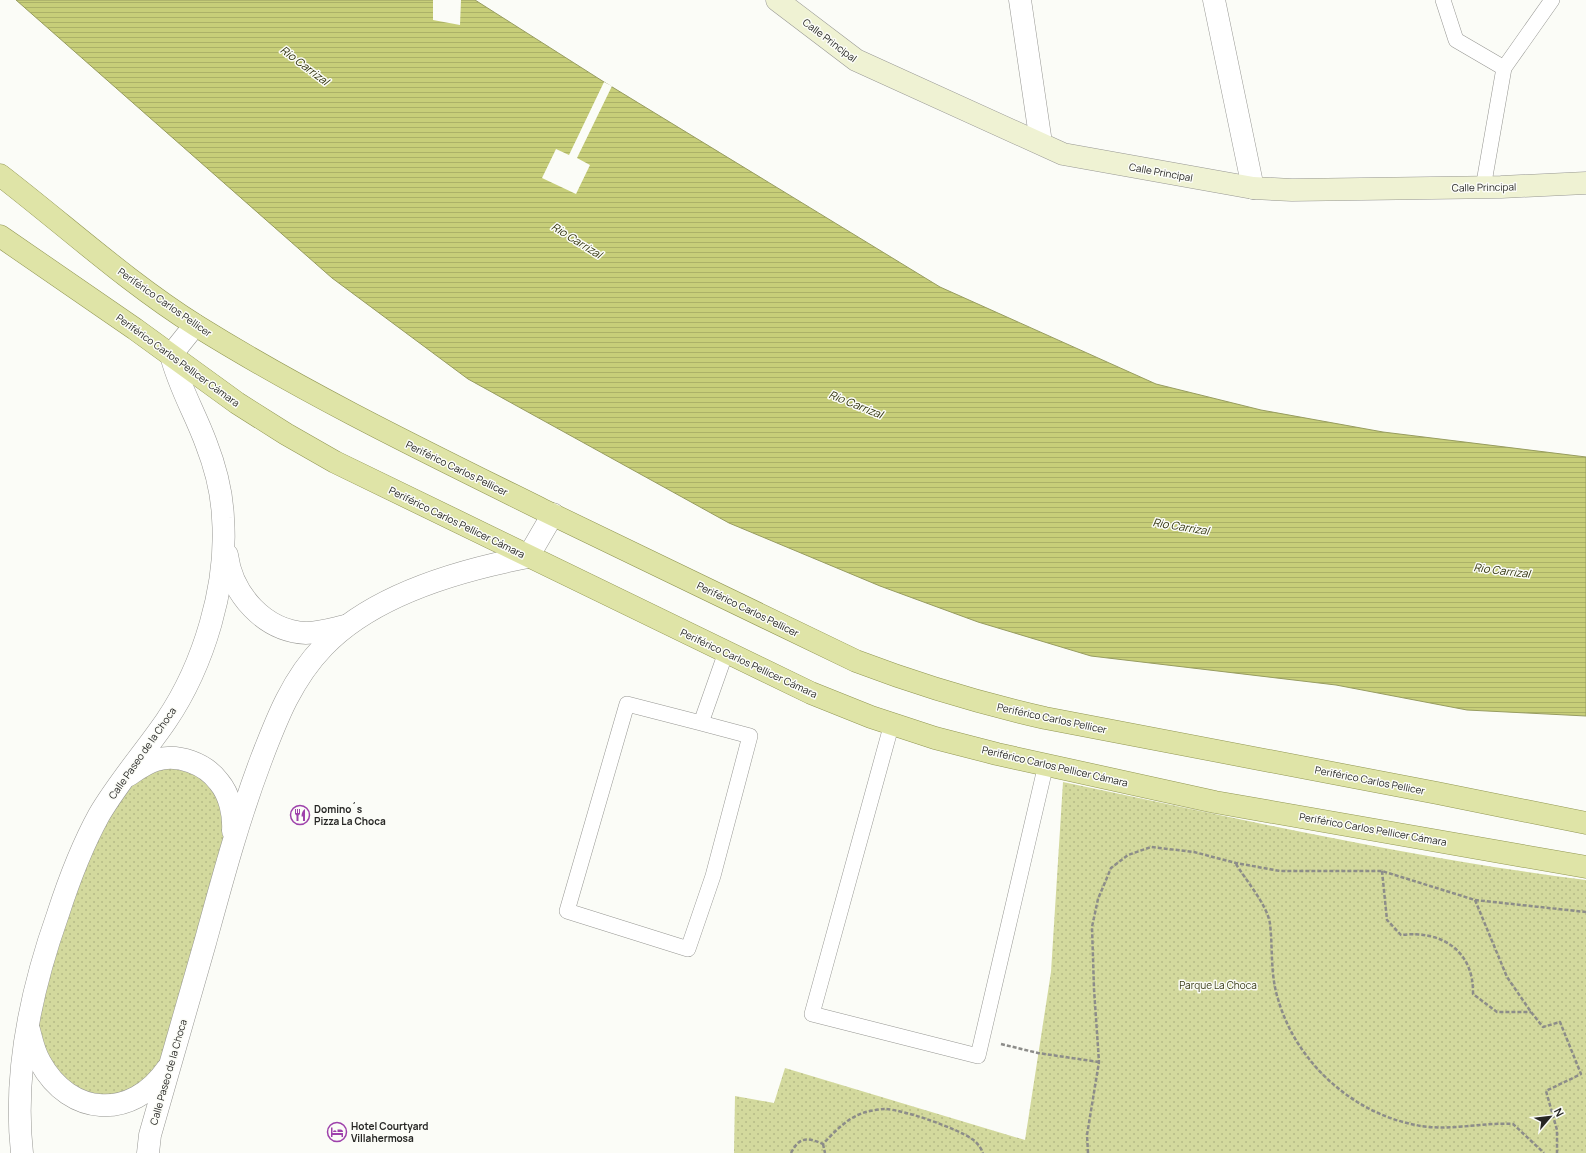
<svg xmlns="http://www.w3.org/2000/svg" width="1586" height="1153" font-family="Manrope,sans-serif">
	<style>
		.green { fill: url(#green-dots) }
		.water { fill: url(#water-rules); stroke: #979c60 }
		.pier { fill: #fbfcf7 }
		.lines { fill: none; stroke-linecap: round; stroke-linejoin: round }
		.service-casing { stroke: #979793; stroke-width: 16 }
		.minor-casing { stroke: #979793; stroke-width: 23 }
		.tertiary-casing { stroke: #979793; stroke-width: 23 }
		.secondary-casing { stroke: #979793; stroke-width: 23 }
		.primary-casing { stroke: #919653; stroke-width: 23 }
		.path { stroke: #8c8c89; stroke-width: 2.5; stroke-dasharray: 4 2; stroke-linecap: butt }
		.service { stroke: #fff; stroke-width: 15 }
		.minor { stroke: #fff; stroke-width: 22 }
		.tertiary { stroke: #fff; stroke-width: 22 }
		.secondary { stroke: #eff2d3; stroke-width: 22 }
		.primary { stroke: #dfe4a7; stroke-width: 22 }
		.labels { text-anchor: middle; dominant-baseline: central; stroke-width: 3; stroke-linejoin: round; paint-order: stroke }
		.street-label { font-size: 10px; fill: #262624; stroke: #fbfcf7 }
		.poi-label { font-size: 10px; font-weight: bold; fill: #262624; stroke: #fbfcf7; text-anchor: start }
		.park-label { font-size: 10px; fill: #373a15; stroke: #fbfcf7 }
		.water-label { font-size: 11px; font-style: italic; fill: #30320d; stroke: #fbfcf7 }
	</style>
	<defs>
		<pattern id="green-dots" width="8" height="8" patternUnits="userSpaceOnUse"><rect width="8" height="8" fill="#d3d99d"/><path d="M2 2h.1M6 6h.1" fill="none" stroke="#b5ba87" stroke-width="1.8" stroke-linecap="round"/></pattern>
		<pattern id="water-rules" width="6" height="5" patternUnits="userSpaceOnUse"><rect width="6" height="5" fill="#c7ce79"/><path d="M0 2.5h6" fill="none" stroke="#abb168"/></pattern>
	</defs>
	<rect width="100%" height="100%" fill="#fbfcf7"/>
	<g class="green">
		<path d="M189,761L234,816L160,1079L98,1106L40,1063L37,985L122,780Z"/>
		<path d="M1063,782C1236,818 1410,858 1586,880V1153H734L735,1096L774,1103L785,1068L1025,1140L1051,972Z"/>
	</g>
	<path class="water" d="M16,0H475L604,82L940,287L1156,384L1261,410L1383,432L1586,457V716L1467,710L1336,685L1091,656L978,622L880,586L729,523L468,379L332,278Z"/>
	<g class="pier">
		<path d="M433,0H461L460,25L433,20Z"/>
		<path d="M604,82L612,86L577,158L590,165L576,194L542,178L556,149L569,155Z"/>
	</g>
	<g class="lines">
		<g class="service-casing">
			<g id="service">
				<path d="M1443,0L1456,40L1504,68"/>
				<path d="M1483,188L1504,68L1552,0"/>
				<path d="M701,723L627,704L567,911L688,949L713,876L750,736L701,723L726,652"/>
				<path d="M892,723L812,1014L978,1056L1046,764"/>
			</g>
		</g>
		<g class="minor-casing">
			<g id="minor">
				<path d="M1020,0L1041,143"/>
				<path d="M1214,0L1253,188"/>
			</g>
		</g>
		<g class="tertiary-casing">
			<g id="tertiary">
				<path d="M227,555C232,594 264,631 306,633C319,633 332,629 345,626"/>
				<path d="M129,775C138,769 146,763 156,760C178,753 206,764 219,782C230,795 234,815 233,831"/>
				<path d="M29,1030C32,1041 34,1052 40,1062C70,1117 132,1120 167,1069"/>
				<path d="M22,1153C13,1072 31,990 58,914C69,880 82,846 99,815C119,781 144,753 166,721C204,665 228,585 223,518C222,493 215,466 206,443C195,413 179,387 171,355L195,325"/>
				<path d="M148,1153L150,1135C168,1071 187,1007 205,943C222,881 238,821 261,760C277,718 292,679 324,646C373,595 460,570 528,557L553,514"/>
			</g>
		</g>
		<g class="secondary-casing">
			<path id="secondary" d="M777,0L856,60L1063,154L1253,188L1292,190L1501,187L1586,183"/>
		</g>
		<g class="primary-casing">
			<g id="primary">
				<path d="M0,175C65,225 127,282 197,326C308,395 426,452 543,510C647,560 751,611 856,661C919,685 979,703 1045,718L1437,793L1586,823"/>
				<path d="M0,236L135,329L237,403L286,434L335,462L811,693L871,717L935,738L997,754L1215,802L1586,867"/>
			</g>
		</g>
		<g class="path">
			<path d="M1236,864C1245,879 1268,906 1270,924C1273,949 1270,974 1278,999C1296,1062 1352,1113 1416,1125C1448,1132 1481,1122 1513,1124L1544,1153"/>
			<path d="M1382,871L1387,920L1401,935C1442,930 1474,951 1473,994L1497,1012H1531"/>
			<path d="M1475,900L1507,977L1531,1012L1543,1027L1560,1022L1581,1074L1546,1091L1557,1130V1153"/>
			<path d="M1001,1044L1038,1053L1099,1062"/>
			<path d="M823,1144L825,1153"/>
			<path d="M791,1153C799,1137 807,1137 823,1144C836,1130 850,1115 870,1111C875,1110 881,1109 885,1109C905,1110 956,1128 972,1139C977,1142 981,1148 983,1153"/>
			<path d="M1088,1153L1087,1135L1099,1062L1094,989L1092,927L1098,899L1111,868L1128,855L1151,847L1194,852L1236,863L1280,871H1382L1475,900L1586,912"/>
		</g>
		<use href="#service" class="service"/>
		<use href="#minor" class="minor"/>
		<use href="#tertiary" class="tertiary"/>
		<use href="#secondary" class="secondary"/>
		<use href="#primary" class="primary"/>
	</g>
	<defs>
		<g id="restaurant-ring" transform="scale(1)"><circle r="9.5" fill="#fbfcf7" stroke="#9e41ab" stroke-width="1.5"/><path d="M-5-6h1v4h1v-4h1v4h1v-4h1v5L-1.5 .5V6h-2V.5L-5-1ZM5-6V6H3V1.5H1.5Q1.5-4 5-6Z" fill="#9e41ab"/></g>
		<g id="hotel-ring" transform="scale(1)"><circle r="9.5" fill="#fbfcf7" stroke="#9e41ab" stroke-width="1.5"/><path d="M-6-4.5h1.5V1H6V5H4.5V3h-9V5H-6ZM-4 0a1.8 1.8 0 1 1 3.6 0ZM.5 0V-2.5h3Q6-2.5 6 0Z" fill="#9e41ab"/></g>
	</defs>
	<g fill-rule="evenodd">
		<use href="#restaurant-ring" x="300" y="815"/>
		<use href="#hotel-ring" x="337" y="1132"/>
	</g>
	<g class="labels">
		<g class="street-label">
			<text transform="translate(830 40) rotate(37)">Calle Principal</text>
			<text transform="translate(1161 172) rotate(10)">Calle Principal</text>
			<text transform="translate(1484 187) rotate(-1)">Calle Principal</text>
			<text transform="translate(165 302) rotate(35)">Periférico Carlos Pellicer</text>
			<text transform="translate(178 360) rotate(36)">Periférico Carlos Pellicer Cámara</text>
			<text transform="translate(457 468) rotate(26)">Periférico Carlos Pellicer</text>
			<text transform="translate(457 522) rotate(26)">Periférico Carlos Pellicer Cámara</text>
			<text transform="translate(748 609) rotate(26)">Periférico Carlos Pellicer</text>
			<text transform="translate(749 663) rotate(25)">Periférico Carlos Pellicer Cámara</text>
			<text transform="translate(1052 718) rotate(12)">Periférico Carlos Pellicer</text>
			<text transform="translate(142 753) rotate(-55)">Calle Paseo de la Choca</text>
			<text transform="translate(1055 766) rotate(13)">Periférico Carlos Pellicer Cámara</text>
			<text transform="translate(1370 780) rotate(11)">Periférico Carlos Pellicer</text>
			<text transform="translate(1373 829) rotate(10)">Periférico Carlos Pellicer Cámara</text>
			<text transform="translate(168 1072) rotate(-74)">Calle Paseo de la Choca</text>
		</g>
		<g class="poi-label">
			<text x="314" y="809">Domino´s<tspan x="314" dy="12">Pizza La Choca</tspan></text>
			<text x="351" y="1126">Hotel Courtyard<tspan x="351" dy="12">Villahermosa</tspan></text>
		</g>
		<g class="park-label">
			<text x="1218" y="985">Parque La Choca</text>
		</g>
		<g class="water-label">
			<text transform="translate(305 65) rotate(37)">Rio Carrizal</text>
			<text transform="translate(577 240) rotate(32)">Rio Carrizal</text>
			<text transform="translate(856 404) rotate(22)">Rio Carrizal</text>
			<text transform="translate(1181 526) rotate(9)">Rio Carrizal</text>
			<text transform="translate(1502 570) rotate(7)">Rio Carrizal</text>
		</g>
	</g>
	<g transform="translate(1550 1117) rotate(62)" stroke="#fbfcf7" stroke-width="3" paint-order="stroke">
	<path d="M0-3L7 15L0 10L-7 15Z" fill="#262624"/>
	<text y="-6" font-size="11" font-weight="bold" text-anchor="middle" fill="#262624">N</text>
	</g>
</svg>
